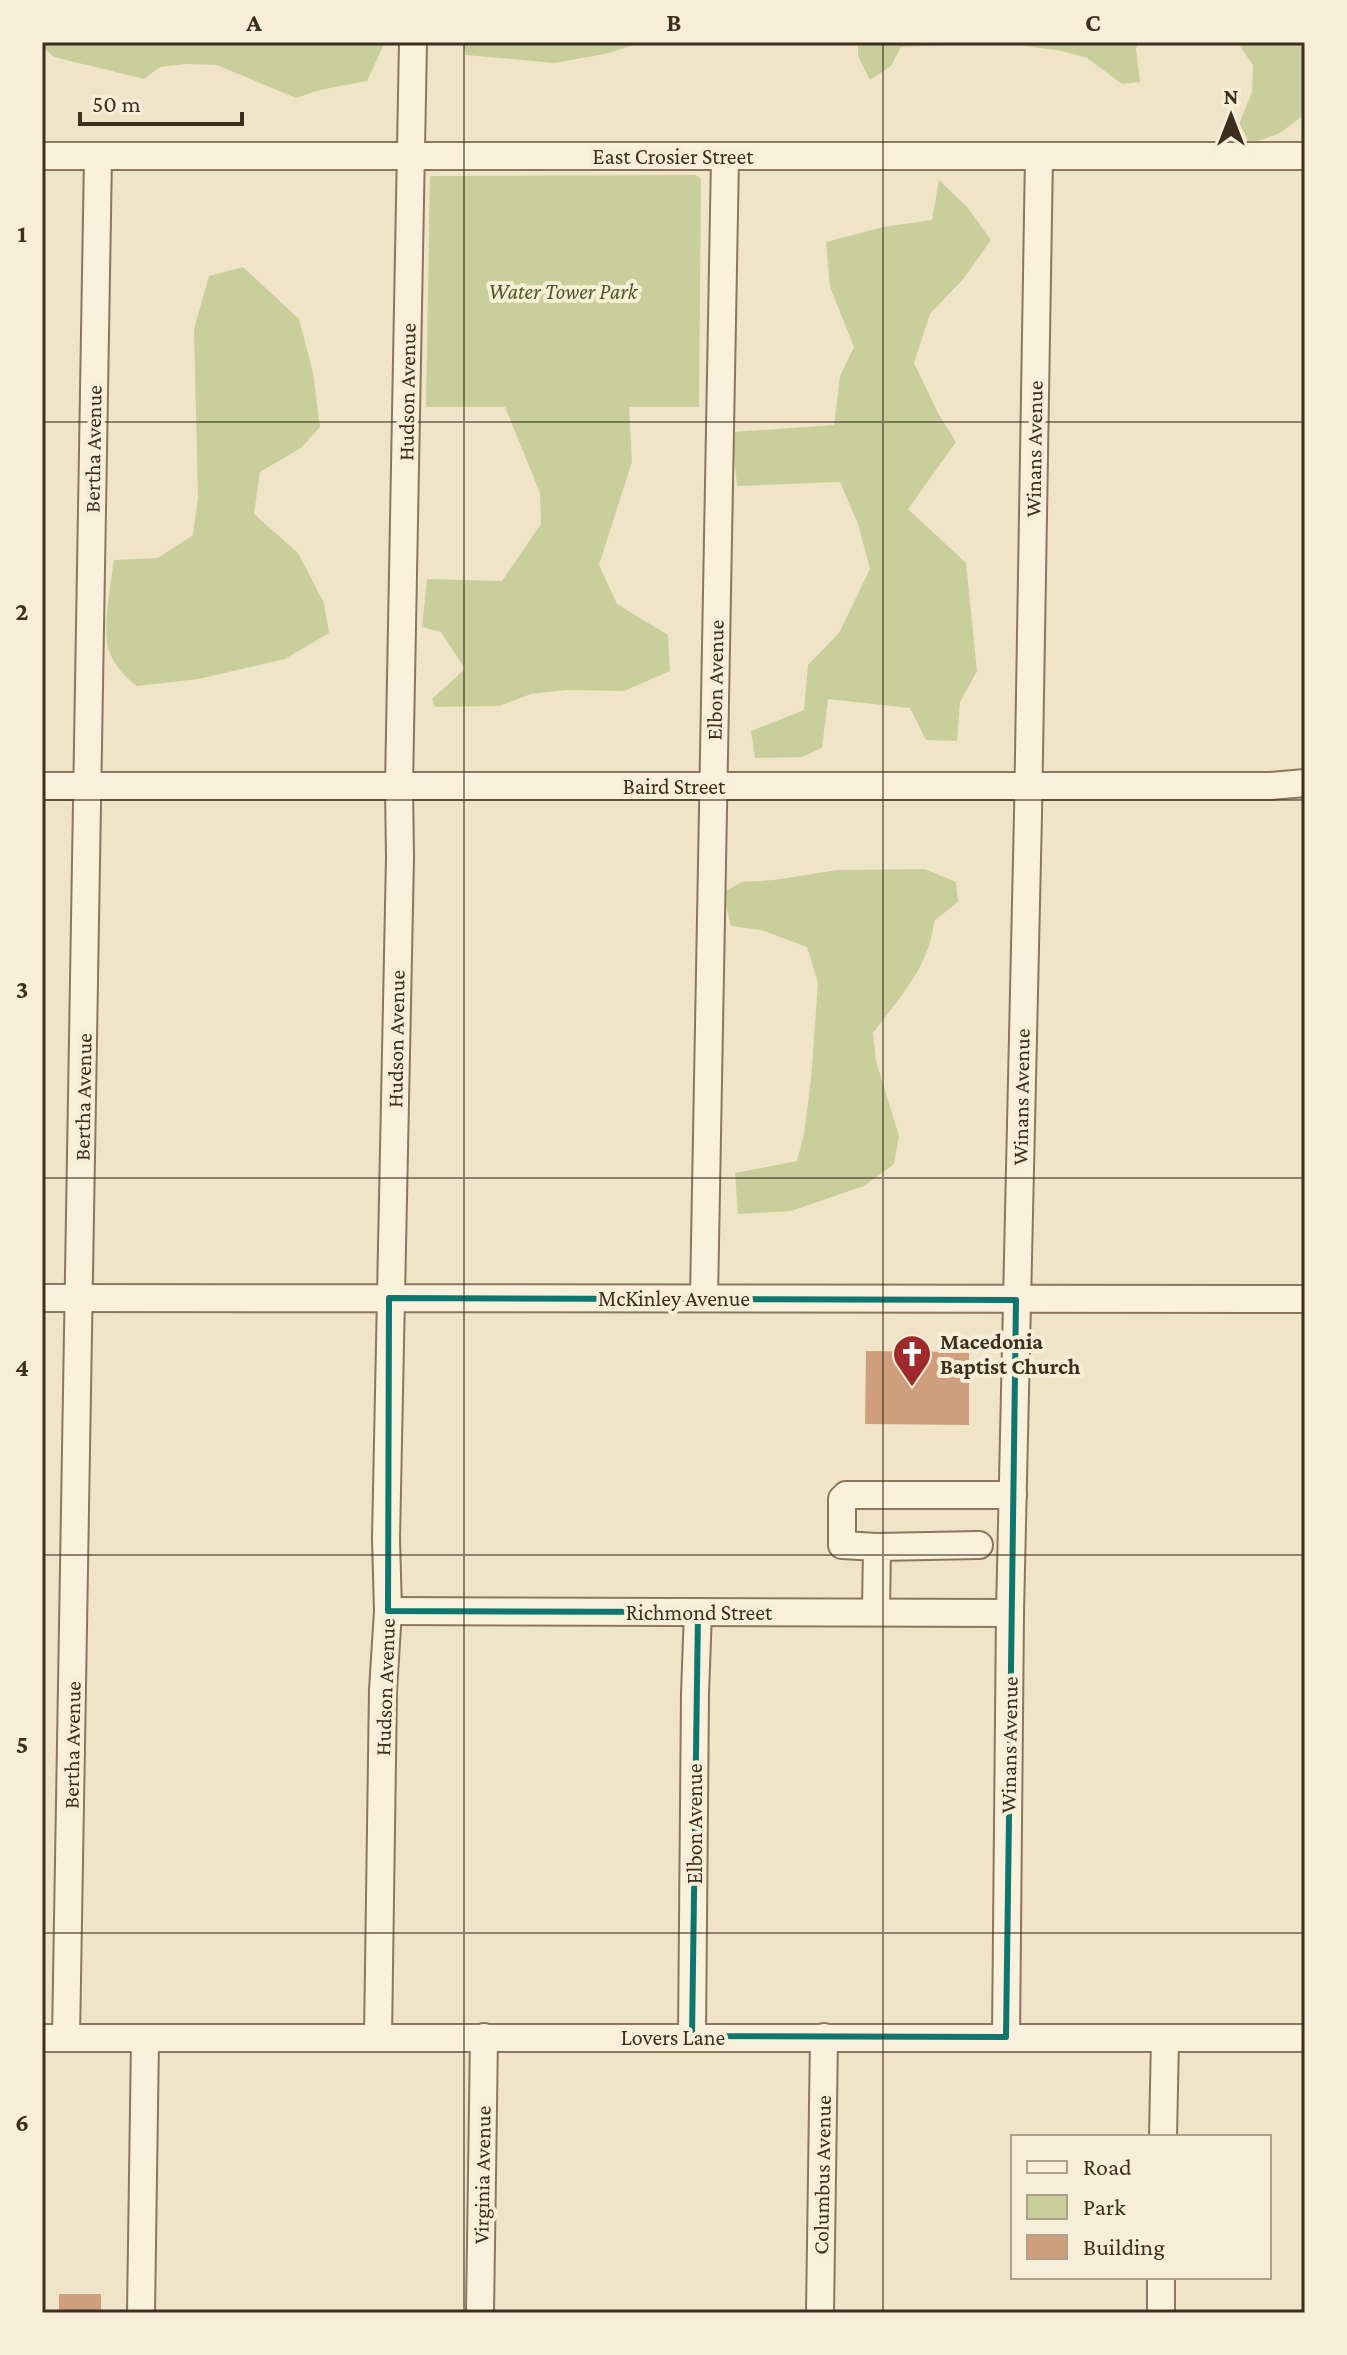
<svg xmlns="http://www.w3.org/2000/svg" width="1347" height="2355" font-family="'Crimson Pro',serif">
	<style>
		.green { fill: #c9cf9b }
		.building { fill: #cf9f7d }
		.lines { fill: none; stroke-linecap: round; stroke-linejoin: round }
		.minor-casing { stroke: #8d765c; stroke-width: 30 }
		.minor { stroke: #faf1dc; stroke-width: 26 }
		.marked { fill: none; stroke: #0f766e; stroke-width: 6; stroke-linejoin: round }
		.grid { fill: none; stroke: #3d2e20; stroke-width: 2; stroke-opacity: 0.55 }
		.labels { text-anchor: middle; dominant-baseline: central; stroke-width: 8; stroke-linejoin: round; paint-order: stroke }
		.street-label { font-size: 22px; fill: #3d2e20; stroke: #f7eed8 }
		.park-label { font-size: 22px; font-style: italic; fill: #4d5a26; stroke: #f7eed8 }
		.poi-label { font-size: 22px; font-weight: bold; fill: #3d2e20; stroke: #f7eed8; text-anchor: start }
		.neatline { fill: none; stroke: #3d2e20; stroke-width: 3 }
		.grid-label { font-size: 26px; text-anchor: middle; font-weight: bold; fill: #3d2e20 }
	</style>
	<rect width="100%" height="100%" fill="#f0e4c8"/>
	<g class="green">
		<path d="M42,42H385L367,81L320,90L296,98L217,65L187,64L160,67L144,79L54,57L42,47Z"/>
		<path d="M462,42H644L605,54L554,63L466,55Z"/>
		<path d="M858,42H1138L1136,49L1140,82L1122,84L1087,58L1062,51L1003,43L901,47L891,66L870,80L858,56Z"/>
		<path d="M1237,42H1301L1305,77V114L1280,133L1250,144L1239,124L1252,92L1253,65Z"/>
		<path d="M696,175L701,179L699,407H629L632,462L599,565L617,604L668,635L670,671L624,691L566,690L531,694L499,706L435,707L432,699L465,669L441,632L422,627L427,579L502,581L541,524L540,493L505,407H426L430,176Z"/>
		<path d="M939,180L968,208L991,240L964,278L930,314L914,363L938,413L956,442L908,509L966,563L977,671L960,702L957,741L926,740L910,708L828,699L822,748L802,757L755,758L751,731L804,710L808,665L839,633L870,569L858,524L840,482L737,486L732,432L834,425L840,376L854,347L830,287L826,242L883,227L932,220Z"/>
		<path d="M243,267L299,319L313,373L320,427L301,448L260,472L254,514L298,553L324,603L329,633L285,659L198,679L137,686C126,679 113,663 109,651C102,634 111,580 114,560L158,558L193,535L198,497L194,329L209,276Z"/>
		<path d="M925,869L956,882L958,902L934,921C930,966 899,998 873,1033L876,1061L899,1136L894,1164L864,1186L791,1211L738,1214L735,1173L797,1161L804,1134L811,1079L818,983L807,947L761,930L731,926L723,892L742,882L774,880L837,870Z"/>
	</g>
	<g class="building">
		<path d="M866,1351L969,1352V1425L865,1424Z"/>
		<rect x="59" y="2294" width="42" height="19"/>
	</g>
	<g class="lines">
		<g class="minor-casing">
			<g id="minor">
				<path d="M42,156H1305"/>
				<path d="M42,786H1270L1305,783"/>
				<path d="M42,1298L1305,1299"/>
				<path d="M704,1298L725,158"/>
				<path d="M877,1547L842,1545V1499L846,1495H1013"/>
				<path d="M388,1611L1010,1613"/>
				<path d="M876,1612L877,1547L979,1545"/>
				<path d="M692,2036L695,1693L698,1612"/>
				<path d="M378,2037L383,1690L388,1611L386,1539L400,858L399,786L413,42"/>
				<path d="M1006,2037L1010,1613L1028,814L1039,156"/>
				<path d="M42,2038H1305"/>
				<path d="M66,2038L98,157"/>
				<path d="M1163,2137L1165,2038"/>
				<path d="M141,2313L145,2039"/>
				<path d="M480,2313L484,2037"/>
				<path d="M820,2313L824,2037"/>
				<path d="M1161,2313V2277"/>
			</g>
		</g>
		<use href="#minor" class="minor"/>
	</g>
	<path class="marked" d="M389,1298L1016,1300L1006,2037L692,2036L698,1612L388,1611Z"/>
	<path class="grid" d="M464,42V2313M883,42V2313M42,422H1305M42,800H1305M42,1178H1305M42,1555H1305M42,1933H1305"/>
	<defs>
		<g id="church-pin" transform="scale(2)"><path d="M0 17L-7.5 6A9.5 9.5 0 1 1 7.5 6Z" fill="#9e2a2b" stroke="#f7eed8"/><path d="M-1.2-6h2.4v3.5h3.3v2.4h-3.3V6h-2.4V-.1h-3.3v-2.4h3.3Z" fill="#fff"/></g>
	</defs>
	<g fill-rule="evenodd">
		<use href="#church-pin" x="912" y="1354"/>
	</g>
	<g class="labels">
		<g class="street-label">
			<text x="673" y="156">East Crosier Street</text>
			<text transform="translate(407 392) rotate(-89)">Hudson Avenue</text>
			<text transform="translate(93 449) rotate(-89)">Bertha Avenue</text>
			<text transform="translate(1034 449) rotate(-89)">Winans Avenue</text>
			<text transform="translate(715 680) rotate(-89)">Elbon Avenue</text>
			<text x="674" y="786">Baird Street</text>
			<text transform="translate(396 1039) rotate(-89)">Hudson Avenue</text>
			<text transform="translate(83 1097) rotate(-89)">Bertha Avenue</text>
			<text transform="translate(1021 1097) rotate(-89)">Winans Avenue</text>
			<text x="674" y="1298">McKinley Avenue</text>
			<text x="699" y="1612">Richmond Street</text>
			<text transform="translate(385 1687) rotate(-88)">Hudson Avenue</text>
			<text transform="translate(72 1745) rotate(-89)">Bertha Avenue</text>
			<text transform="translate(1009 1745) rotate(-89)">Winans Avenue</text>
			<text transform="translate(694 1824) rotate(-90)">Elbon Avenue</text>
			<text x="673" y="2037">Lovers Lane</text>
			<text transform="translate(482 2175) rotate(-89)">Virginia Avenue</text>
			<text transform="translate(822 2175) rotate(-89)">Columbus Avenue</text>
		</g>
		<g class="park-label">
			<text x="563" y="291">Water Tower Park</text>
		</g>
		<g class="poi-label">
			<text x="940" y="1341">Macedonia<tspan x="940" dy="25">Baptist Church</tspan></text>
		</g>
	</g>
	<rect width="1347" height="2355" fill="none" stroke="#f7eed8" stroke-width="88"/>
	<rect x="1011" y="2135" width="260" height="144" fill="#f7eed8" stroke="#ada18e" stroke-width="2"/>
	<rect x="1027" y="2161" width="40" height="12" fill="#faf1dc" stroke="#ada18e" stroke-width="2"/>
	<text x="1083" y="2175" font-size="24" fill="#3d2e20">Road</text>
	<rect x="1027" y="2195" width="40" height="24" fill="#c9cf9b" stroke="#ada18e" stroke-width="2"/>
	<text x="1083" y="2215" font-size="24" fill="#3d2e20">Park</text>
	<rect x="1027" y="2235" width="40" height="24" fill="#cf9f7d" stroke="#ada18e" stroke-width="2"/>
	<text x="1083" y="2255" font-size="24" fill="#3d2e20">Building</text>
	<g transform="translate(1231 116)" stroke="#f7eed8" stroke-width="6" paint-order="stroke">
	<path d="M0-6L14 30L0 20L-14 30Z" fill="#3d2e20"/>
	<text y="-12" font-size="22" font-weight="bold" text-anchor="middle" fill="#3d2e20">N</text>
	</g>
	<path d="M80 112v12h162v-12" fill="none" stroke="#3d2e20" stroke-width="4"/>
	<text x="92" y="112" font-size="24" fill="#3d2e20" stroke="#f7eed8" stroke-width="6" paint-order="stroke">50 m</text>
	<rect x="44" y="44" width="1259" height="2267" class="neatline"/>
	<g class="grid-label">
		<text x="254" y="31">A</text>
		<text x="674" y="31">B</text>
		<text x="1093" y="31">C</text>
		<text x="22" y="242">1</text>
		<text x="22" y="620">2</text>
		<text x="22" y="998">3</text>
		<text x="22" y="1376">4</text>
		<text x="22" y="1753">5</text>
		<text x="22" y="2131">6</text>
	</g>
</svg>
